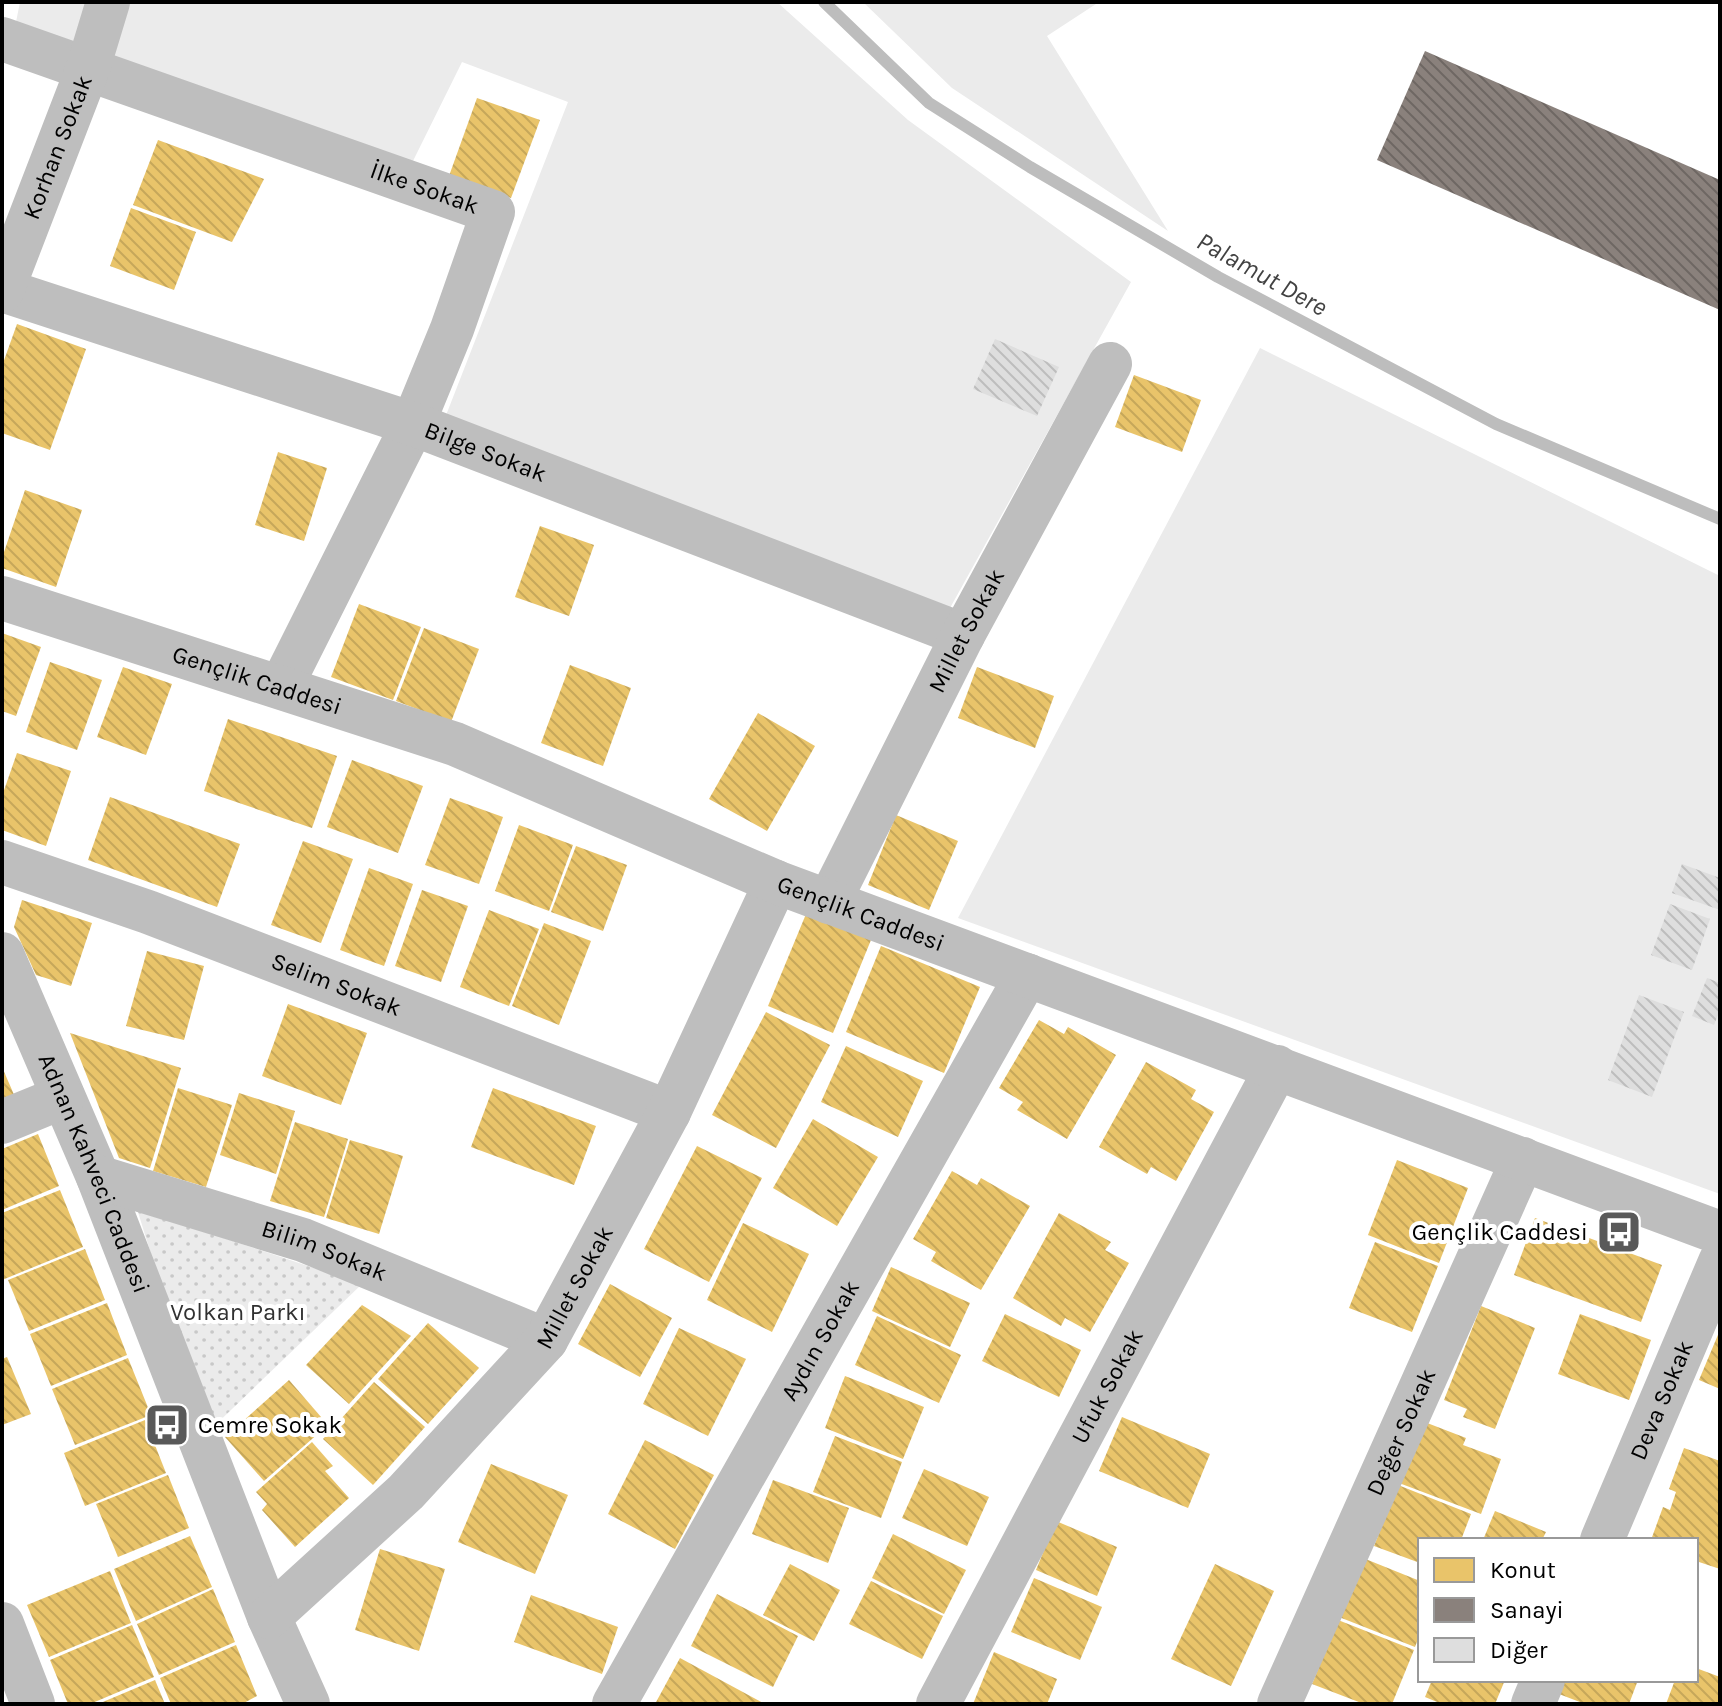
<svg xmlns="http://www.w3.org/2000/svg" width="1722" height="1706" font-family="Karla,sans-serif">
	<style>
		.green { fill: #ebebeb }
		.park { fill: url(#park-dots) }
		.homes { fill: url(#homes-back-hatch) }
		.industry { fill: url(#industry-back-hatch) }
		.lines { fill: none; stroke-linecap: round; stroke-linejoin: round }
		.stream { stroke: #bdbdbd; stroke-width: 12 }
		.building { fill: url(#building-back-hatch) }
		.minor { stroke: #bebebe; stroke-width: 44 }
		.major { stroke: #bebebe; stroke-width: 44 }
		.labels { text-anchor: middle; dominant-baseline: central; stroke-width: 8; stroke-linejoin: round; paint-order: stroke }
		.street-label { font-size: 24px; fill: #000; stroke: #fff }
		.poi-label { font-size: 24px; fill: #000; stroke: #fff; text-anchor: end }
		.park-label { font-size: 24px; fill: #313131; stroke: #fff }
		.water-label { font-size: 26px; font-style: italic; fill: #424242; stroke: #fff }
	</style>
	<defs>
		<pattern id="park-dots" width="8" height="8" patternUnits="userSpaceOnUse" patternTransform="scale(2)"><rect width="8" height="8" fill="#ebebeb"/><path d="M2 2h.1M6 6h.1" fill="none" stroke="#c8c8c8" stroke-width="1.8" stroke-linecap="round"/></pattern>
		<pattern id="homes-back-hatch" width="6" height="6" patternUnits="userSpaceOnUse" patternTransform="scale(2)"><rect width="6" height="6" fill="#e9c46a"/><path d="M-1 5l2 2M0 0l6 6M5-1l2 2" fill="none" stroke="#c6a75a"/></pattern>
		<pattern id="industry-back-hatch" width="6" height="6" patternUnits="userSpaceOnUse" patternTransform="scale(2)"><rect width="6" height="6" fill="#8a817c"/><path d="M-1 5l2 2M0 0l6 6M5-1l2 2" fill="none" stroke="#6e6763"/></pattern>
		<pattern id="building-back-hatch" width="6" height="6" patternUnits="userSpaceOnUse" patternTransform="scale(2)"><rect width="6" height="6" fill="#dedede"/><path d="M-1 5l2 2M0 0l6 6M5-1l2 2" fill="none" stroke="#bdbdbd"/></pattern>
	</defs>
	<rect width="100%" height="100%" fill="#fff"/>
	<g class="green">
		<path d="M20,2H777L908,120L1131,282L945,617L443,423L568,102L462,62L411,165L14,32Z"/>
		<path d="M863,2H1099L1047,36L1168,231L952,88Z"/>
		<path d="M1260,348L1720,576V1194L958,918Z"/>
	</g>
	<path class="park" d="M137,1209L362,1284L207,1433Z"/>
	<g class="homes">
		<path d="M477,98L540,120L511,198L449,176Z"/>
		<path d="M158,140L264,179L232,242L133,205Z"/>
		<path d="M131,208L196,232L174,290L110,266Z"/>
		<path d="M17,324L86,349L50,450L2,433V366Z"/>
		<path d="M1134,375L1201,400L1182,452L1115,427Z"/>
		<path d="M278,452L327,468L304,541L255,525Z"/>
		<path d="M25,490L82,510L56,587L2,568V558Z"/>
		<path d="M540,526L594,545L569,616L515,597Z"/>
		<path d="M359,604L421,627L393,700L331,677Z"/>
		<path d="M424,628L479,649L451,722L396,701Z"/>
		<path d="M2,633L41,647L16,716L2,711Z"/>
		<path d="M50,662L102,680L77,750L26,732Z"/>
		<path d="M570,665L631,688L603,766L541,743Z"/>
		<path d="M123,667L172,684L146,755L97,737Z"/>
		<path d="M977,667L1054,696L1035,748L958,718Z"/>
		<path d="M758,713L815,746L767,831L709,799Z"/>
		<path d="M228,719L337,756L312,828L204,791Z"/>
		<path d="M17,753L71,771L46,846L2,830V796Z"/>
		<path d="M352,760L423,786L398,853L327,827Z"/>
		<path d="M110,797L240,844L217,907L88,860Z"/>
		<path d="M450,798L503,817L479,884L425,865Z"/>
		<path d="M896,815L958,841L929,910L868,885Z"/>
		<path d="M519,825L573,845L549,911L495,891Z"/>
		<path d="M303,841L353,859L321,943L271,925Z"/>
		<path d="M576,846L627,865L603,931L551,912Z"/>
		<path d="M369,868L413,884L384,966L340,950Z"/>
		<path d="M422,890L468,906L441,982L395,966Z"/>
		<path d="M22,900L92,923L71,986L36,975L14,927Z"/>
		<path d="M489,910L539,929L509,1006L460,987Z"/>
		<path d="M806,914L871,940L833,1033L768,1006Z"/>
		<path d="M544,923L591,941L559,1025L512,1006Z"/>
		<path d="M881,946L980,987L944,1073L846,1032Z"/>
		<path d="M147,951L204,966L184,1040L126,1026Z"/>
		<path d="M288,1004L367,1033L341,1105L262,1076Z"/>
		<path d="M766,1012L830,1045L776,1148L712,1115Z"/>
		<path d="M1039,1020L1064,1034L1068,1027L1116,1055L1067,1139L1017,1110L1023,1102L999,1088Z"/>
		<path d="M70,1033L181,1068L150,1168L119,1158Z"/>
		<path d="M846,1046L923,1081L898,1137L821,1102Z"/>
		<path d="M1146,1062L1196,1090L1191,1099L1214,1112L1176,1181L1151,1167L1147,1174L1099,1147Z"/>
		<path d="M2,1067L15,1097L2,1103Z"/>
		<path d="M178,1088L232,1105L206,1187L153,1171Z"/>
		<path d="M493,1088L596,1126L574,1185L471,1147Z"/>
		<path d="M239,1093L295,1111L276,1174L220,1155Z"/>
		<path d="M813,1119L878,1157L837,1226L773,1188Z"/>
		<path d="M295,1122L348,1139L324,1217L270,1201Z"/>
		<path d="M38,1134L59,1186L2,1210V1149Z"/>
		<path d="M350,1140L403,1156L379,1234L326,1218Z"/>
		<path d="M697,1146L762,1178L709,1282L644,1249Z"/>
		<path d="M1397,1160L1468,1188L1439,1263L1368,1235Z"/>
		<path d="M952,1171L977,1185L981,1178L1030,1206L981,1290L931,1261L936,1252L913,1239Z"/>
		<path d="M60,1190L83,1247L2,1280V1213Z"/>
		<path d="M1059,1213L1111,1242L1105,1250L1129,1263L1090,1332L1065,1318L1061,1326L1013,1298Z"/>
		<path d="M1535,1218L1662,1265L1641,1322L1514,1275Z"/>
		<path d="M743,1223L809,1254L772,1332L707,1300Z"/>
		<path d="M1375,1242L1438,1266L1412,1332L1349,1308Z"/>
		<path d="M85,1249L105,1300L29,1331L8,1280Z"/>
		<path d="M891,1267L970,1303L950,1347L872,1311Z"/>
		<path d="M610,1284L672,1318L640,1377L578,1344Z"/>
		<path d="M107,1303L127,1355L51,1386L30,1334Z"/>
		<path d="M362,1305L411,1336L349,1404L306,1365Z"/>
		<path d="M1481,1306L1535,1328L1495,1429L1463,1417L1467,1409L1444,1400Z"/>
		<path d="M1005,1314L1081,1350L1059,1397L982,1361Z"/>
		<path d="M1580,1314L1651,1340L1629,1400L1558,1374Z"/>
		<path d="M877,1316L961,1355L939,1403L855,1365Z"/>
		<path d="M428,1323L479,1368L428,1424L378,1379Z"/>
		<path d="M679,1328L746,1359L708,1436L643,1404Z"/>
		<path d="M1720,1330V1389L1699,1380Z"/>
		<path d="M7,1357L31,1414L2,1425V1359Z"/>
		<path d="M128,1358L151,1415L75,1445L52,1389Z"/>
		<path d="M845,1376L924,1407L903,1459L825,1428Z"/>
		<path d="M289,1380L328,1425L264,1481L225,1437Z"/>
		<path d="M374,1382L425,1427L373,1485L323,1439Z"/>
		<path d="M1122,1417L1210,1454L1188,1508L1099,1471Z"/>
		<path d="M145,1420L166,1473L85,1506L64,1453Z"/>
		<path d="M1422,1421L1466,1438L1463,1445L1501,1459L1481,1514L1399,1483Z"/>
		<path d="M835,1436L902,1462L881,1518L813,1492Z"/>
		<path d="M645,1440L714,1475L675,1549L608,1514Z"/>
		<path d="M312,1442L333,1466L325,1471L349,1498L295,1547L262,1510L267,1504L256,1492Z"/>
		<path d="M1684,1448L1720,1461V1569L1696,1561V1540H1651L1663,1507L1670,1510L1676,1492L1669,1489Z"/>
		<path d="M491,1464L568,1495L535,1574L458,1542Z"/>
		<path d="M924,1469L989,1497L967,1546L902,1518Z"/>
		<path d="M168,1475L189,1528L118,1557L96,1504Z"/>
		<path d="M773,1480L849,1508L828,1563L752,1534Z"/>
		<path d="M1398,1485L1471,1514L1461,1540H1420V1563L1374,1546Z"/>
		<path d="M1495,1511L1546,1532L1542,1540H1483Z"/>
		<path d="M1056,1521L1117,1547L1097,1596L1036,1570Z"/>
		<path d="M893,1534L966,1570L944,1614L872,1578Z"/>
		<path d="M190,1536L212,1587L136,1621L114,1569Z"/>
		<path d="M380,1549L445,1569L419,1651L355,1630Z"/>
		<path d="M1363,1558L1420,1581V1634L1415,1647L1339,1617Z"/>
		<path d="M790,1564L840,1590L814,1641L763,1615Z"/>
		<path d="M1215,1564L1274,1591L1231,1686L1171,1659Z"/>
		<path d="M110,1571L131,1623L49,1657L27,1605Z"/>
		<path d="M1034,1578L1102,1607L1080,1660L1011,1632Z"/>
		<path d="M871,1581L943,1616L922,1659L849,1624Z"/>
		<path d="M213,1589L235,1642L159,1675L137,1624Z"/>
		<path d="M717,1594L798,1636L773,1687L691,1646Z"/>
		<path d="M531,1595L618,1627L602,1674L514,1642Z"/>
		<path d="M1338,1620L1414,1650L1392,1704H1364L1312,1684Z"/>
		<path d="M132,1625L154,1677L90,1704H68L50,1660Z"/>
		<path d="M236,1645L257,1696L242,1704H171L160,1678Z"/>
		<path d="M994,1652L1057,1679L1047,1704H973Z"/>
		<path d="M680,1658L765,1704H655Z"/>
		<path d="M1696,1668L1720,1677V1704H1666L1675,1680H1696Z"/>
		<path d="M155,1680L165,1704H98Z"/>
		<path d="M1432,1680H1505L1495,1704H1442L1425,1697Z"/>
		<path d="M1564,1680H1638L1629,1704H1585L1559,1694Z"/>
	</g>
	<path class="industry" d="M1425,51L1720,180V310L1377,160Z"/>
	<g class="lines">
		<path class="stream" d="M824,2L929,103L1030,167L1218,277L1496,424L1720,519"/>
	</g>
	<g class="building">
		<path d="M995,339L1059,367L1037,416L973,389Z"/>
		<path d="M1682,864L1720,878V910L1672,893Z"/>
		<path d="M1670,904L1710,919L1692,970L1651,955Z"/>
		<path d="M1707,978L1720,983V1010L1714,1025L1692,1016Z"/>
		<path d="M1639,995L1684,1012L1652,1097L1608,1080Z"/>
	</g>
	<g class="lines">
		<g class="minor">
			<path id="s1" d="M2,39L493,212L452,329L413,424L281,687"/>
			<path id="s2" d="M2,290L413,424L963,635"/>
			<path id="s3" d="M2,291L88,68L108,2"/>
			<path id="s4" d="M2,862L148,912L669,1112"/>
			<path id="s5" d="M829,902L963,635L1110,364"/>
			<path id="s6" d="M2,954L98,1177L269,1617L308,1704"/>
			<path d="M2,1122L63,1097"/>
			<path id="s7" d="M98,1177L303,1240L546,1340"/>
			<path id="s8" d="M1602,1540L1720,1262"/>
			<path id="s9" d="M269,1617L406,1492L546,1340L669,1112L776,882"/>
			<path d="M2,1624L33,1704"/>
			<path id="s10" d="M614,1704L1027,975"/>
			<path id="s11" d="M938,1704L1277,1067"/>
			<path id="s12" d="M1279,1704L1523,1159"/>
			<path d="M1533,1704L1543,1680"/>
		</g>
		<path class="major" id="s13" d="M2,598L455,744L776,882L1720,1233"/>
	</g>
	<defs>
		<g id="bus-square" transform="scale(2.3)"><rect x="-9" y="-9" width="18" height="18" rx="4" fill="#595959" stroke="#fff"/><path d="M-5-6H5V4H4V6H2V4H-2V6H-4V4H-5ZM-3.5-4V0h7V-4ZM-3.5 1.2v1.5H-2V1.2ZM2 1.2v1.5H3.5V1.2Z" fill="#fff"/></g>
	</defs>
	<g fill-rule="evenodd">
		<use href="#bus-square" x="1619" y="1232"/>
		<use href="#bus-square" x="167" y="1425"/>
	</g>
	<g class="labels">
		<g class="street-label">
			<text stroke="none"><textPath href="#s3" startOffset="154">Korhan Sokak</textPath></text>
			<text stroke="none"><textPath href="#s1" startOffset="448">İlke Sokak</textPath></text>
			<text stroke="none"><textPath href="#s2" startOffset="510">Bilge Sokak</textPath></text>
			<text stroke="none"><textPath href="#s5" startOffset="304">Millet Sokak</textPath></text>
			<text stroke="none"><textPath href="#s13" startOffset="268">Gençlik Caddesi</textPath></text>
			<text stroke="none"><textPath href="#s13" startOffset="916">Gençlik Caddesi</textPath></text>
			<text stroke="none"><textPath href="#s4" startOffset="356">Selim Sokak</textPath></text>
			<text stroke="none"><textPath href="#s6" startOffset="238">Adnan Kahveci Caddesi</textPath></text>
			<text stroke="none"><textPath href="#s7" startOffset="238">Bilim Sokak</textPath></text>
			<text stroke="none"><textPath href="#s9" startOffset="452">Millet Sokak</textPath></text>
			<text stroke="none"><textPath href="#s10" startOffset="418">Aydın Sokak</textPath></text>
			<text stroke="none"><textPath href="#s11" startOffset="360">Ufuk Sokak</textPath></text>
			<text stroke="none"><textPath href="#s8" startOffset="152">Deva Sokak</textPath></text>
			<text stroke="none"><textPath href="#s12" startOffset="298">Değer Sokak</textPath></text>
		</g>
		<g class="poi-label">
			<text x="1588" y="1232">Gençlik Caddesi</text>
			<text x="198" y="1425" text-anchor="start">Cemre Sokak</text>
		</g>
		<g class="park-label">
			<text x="238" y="1312">Volkan Parkı</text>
		</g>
		<g class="water-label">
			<text transform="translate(1262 274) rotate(29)">Palamut Dere</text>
		</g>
	</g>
	<rect width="1722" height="1706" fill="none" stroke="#000000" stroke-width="8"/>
	<rect x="1418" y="1538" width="280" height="144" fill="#ffffff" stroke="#999999" stroke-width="2"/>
	<rect x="1434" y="1558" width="40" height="24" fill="#e9c46a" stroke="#999999" stroke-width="2"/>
	<text x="1490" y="1578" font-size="24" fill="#000000">Konut</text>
	<rect x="1434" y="1598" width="40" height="24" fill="#8a817c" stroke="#999999" stroke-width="2"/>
	<text x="1490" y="1618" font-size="24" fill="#000000">Sanayi</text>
	<rect x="1434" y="1638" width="40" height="24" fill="#dedede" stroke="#999999" stroke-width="2"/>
	<text x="1490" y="1658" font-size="24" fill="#000000">Diğer</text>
</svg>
